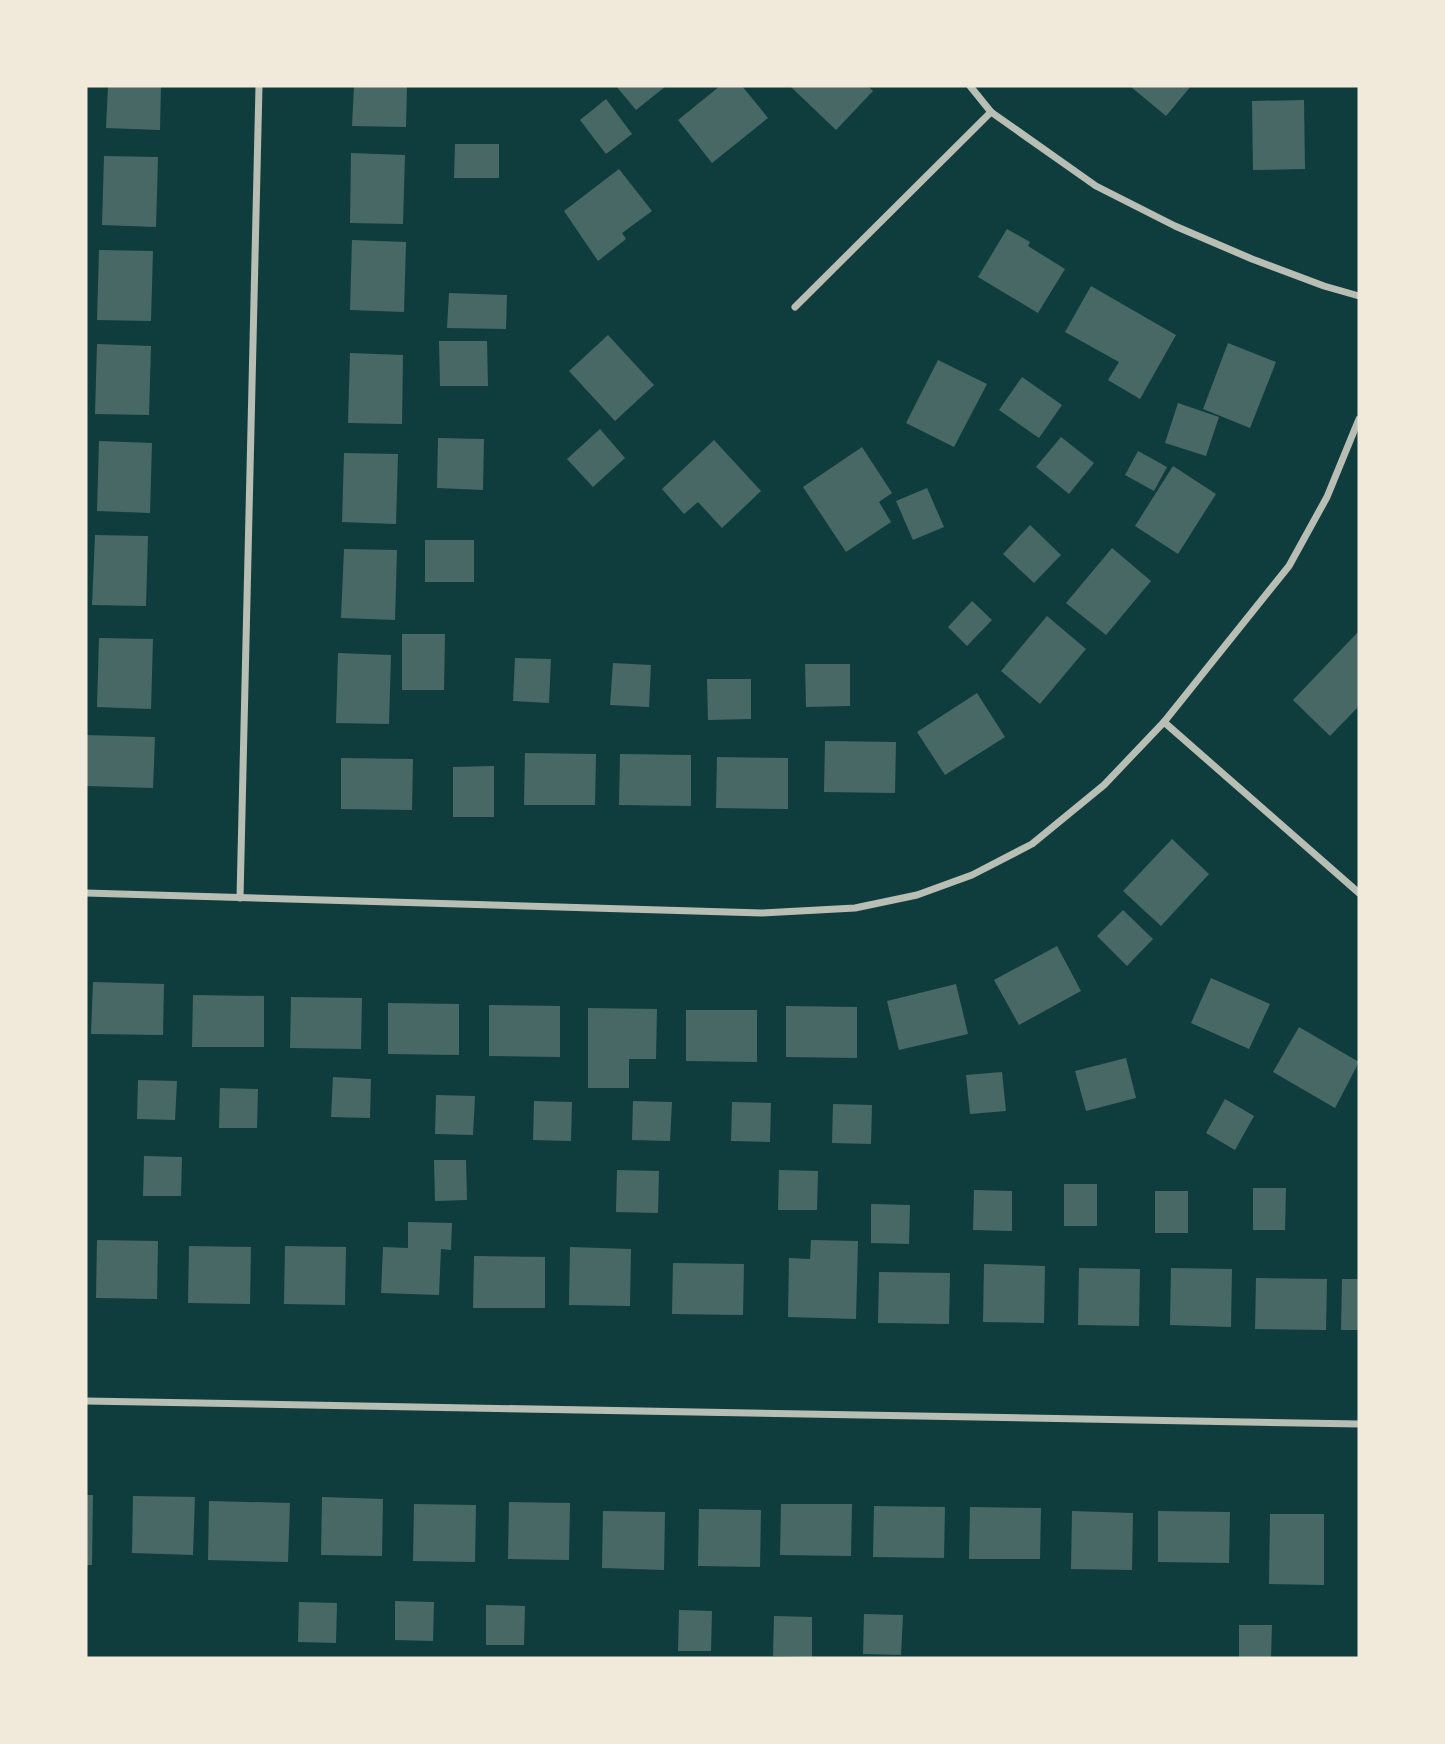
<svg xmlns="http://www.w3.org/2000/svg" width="1445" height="1744" font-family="Arial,sans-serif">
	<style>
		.building { fill: #486865 }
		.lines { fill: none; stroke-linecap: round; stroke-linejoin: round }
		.minor { stroke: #b8beb3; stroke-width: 7 }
	</style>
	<rect width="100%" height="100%" fill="#0f3d3e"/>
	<g class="building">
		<path d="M108,86H161L160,130L106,128Z"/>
		<path d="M354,86H407L406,127L352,126Z"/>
		<path d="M616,86H666L636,110Z"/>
		<path d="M720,86H742L768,118L712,163L678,120Z"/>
		<path d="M790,86H868L873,91L836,130Z"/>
		<path d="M1130,86H1191L1166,116Z"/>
		<path d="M606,99L632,134L606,154L580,120Z"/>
		<path d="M1304,100L1305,169L1253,170L1252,101Z"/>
		<path d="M455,144H499V178H454Z"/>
		<path d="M351,153L405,155L403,224L350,223Z"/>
		<path d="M104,156L158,157L156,227L102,225Z"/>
		<path d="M619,169L652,211L622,233L626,239L598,261L564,211Z"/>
		<path d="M1007,229L1030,242L1028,246L1065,269L1038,313L978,277Z"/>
		<path d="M352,240L406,242L404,312L350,310Z"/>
		<path d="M99,250L153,251L151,321L97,320Z"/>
		<path d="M1091,286L1176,335L1140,399L1108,380L1119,362L1065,332Z"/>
		<path d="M449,293L507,295L506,329L447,328Z"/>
		<path d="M608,335L654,385L615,421L569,371Z"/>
		<path d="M439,341H487L488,386H440Z"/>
		<path d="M1228,343L1276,362L1250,428L1203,409Z"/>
		<path d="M97,344L151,346L149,415L95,414Z"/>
		<path d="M350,353L403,355L402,424L348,423Z"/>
		<path d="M938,360L987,384L954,447L906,423Z"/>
		<path d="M1022,377L1062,405L1039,438L999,410Z"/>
		<path d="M1178,403L1219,417L1206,456L1165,443Z"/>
		<path d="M600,429L625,458L593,487L567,459Z"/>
		<path d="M1061,437L1094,463L1069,494L1036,467Z"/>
		<path d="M438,438L484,439L483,490L437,488Z"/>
		<path d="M714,440L761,491L722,528L698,502L684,514L662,489Z"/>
		<path d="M99,441L152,443L150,513L97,511Z"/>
		<path d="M862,447L892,493L879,502L891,522L846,552L803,487Z"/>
		<path d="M1138,451L1167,467L1154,491L1125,475Z"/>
		<path d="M344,453L398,454L396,524L342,522Z"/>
		<path d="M1173,466L1216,494L1178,554L1135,526Z"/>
		<path d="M927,488L944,527L913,540L896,501Z"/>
		<path d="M1030,525L1061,555L1034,583L1003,554Z"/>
		<path d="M95,535L148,536L146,606L92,605Z"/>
		<rect x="425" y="540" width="49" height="42"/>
		<path d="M1112,548L1151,581L1106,635L1066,603Z"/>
		<path d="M344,549L397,550L395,620L341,618Z"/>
		<path d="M972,601L992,620L967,646L948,627Z"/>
		<path d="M1047,616L1086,649L1040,704L1001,671Z"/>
		<path d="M1359,631V706L1330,736L1293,700Z"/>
		<path d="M402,634H445L444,690H402Z"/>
		<path d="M99,638L153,639L151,709L97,707Z"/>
		<path d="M338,653L391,655L389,724L336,723Z"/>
		<path d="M515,658L551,659L549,703L513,701Z"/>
		<path d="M613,663L651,665L649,707L610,705Z"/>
		<path d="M805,664H850V706L806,707Z"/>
		<path d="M707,679H751V719L708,720Z"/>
		<path d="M977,693L1005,737L945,775L917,732Z"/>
		<path d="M86,735L155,737L153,788L86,786Z"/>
		<path d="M825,741L896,742L895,793L824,792Z"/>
		<path d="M525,753L596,754L595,805H524Z"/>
		<path d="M620,754L691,755V806L619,805Z"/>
		<path d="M717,757L788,758V809L716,808Z"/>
		<path d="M341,758L413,759L412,810L341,809Z"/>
		<path d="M494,766V817H453V767Z"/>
		<path d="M1172,839L1209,874L1161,926L1123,891Z"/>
		<path d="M1123,910L1153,939L1127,966L1097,936Z"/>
		<path d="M1057,946L1081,991L1019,1025L994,980Z"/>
		<path d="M1211,978L1270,1004L1249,1049L1191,1023Z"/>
		<path d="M93,982L164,984L163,1035L91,1034Z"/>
		<path d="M956,984L968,1034L899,1050L887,1001Z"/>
		<path d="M193,995L264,996V1047H192Z"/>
		<path d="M291,997L362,998L361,1049L290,1048Z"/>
		<path d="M388,1003L459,1004V1055L388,1054Z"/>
		<path d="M489,1005L560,1006V1057L489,1056Z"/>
		<path d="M786,1006L857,1007V1058L786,1057Z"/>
		<path d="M588,1008L657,1009L656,1059H629V1088H588Z"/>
		<path d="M686,1010H757V1062L686,1061Z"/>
		<path d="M1299,1027L1359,1062L1335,1108L1273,1072Z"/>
		<path d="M1126,1058L1136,1098L1086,1111L1075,1071Z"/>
		<path d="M1002,1072L1006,1111L970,1114L966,1075Z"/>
		<path d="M333,1077L371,1079L370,1118L331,1117Z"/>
		<path d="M138,1080L177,1081L175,1120L137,1119Z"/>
		<path d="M220,1088L258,1089L257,1128H219Z"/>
		<path d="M436,1095L475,1096L473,1135L435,1134Z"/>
		<path d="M1225,1099L1254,1116L1235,1150L1206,1133Z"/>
		<path d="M534,1101L572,1102L571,1141L533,1140Z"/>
		<path d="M633,1101L672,1102L670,1141L632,1140Z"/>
		<path d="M732,1102L771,1103L770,1142L731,1141Z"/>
		<path d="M833,1104L872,1105L871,1144L832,1143Z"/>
		<path d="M144,1156L182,1157L181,1196H143Z"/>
		<path d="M434,1160H466L467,1200L435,1201Z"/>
		<path d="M617,1170L659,1171L658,1213L616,1212Z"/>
		<path d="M779,1170L818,1171L817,1210H778Z"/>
		<rect x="1064" y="1184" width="33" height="42"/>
		<path d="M1253,1188H1286L1285,1230H1253Z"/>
		<path d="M974,1190L1012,1191V1231L973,1230Z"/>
		<rect x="1155" y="1191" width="33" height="42"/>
		<path d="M871,1204L910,1205L909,1244L871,1243Z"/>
		<path d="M408,1222L452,1223L451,1250L441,1249L439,1295L381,1293L383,1247L408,1248Z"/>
		<path d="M97,1240L158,1241L157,1299L96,1298Z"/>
		<path d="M811,1240L858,1241L856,1319L788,1317L789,1258L810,1259Z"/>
		<path d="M189,1246L251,1247L250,1304L188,1303Z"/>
		<path d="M285,1246L346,1247L345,1305L284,1304Z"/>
		<path d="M570,1247L631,1249L630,1306L569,1305Z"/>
		<path d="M474,1256L545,1257V1308H473Z"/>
		<path d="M673,1263L744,1264L743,1315L672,1314Z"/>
		<path d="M984,1264L1045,1266L1044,1323L983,1322Z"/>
		<path d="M1079,1268L1140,1269L1139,1326L1078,1325Z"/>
		<path d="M1171,1268L1232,1269L1231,1327L1170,1325Z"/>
		<path d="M879,1272L950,1273L949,1324L878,1323Z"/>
		<path d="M1256,1278L1327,1279L1326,1330L1255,1329Z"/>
		<path d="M1342,1279H1359V1330H1341Z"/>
		<path d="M86,1495H93L92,1565H86Z"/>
		<path d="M133,1496L195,1497L193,1555L132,1553Z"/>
		<path d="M322,1497L383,1499L382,1556L321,1555Z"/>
		<path d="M209,1501L290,1503L288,1562L208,1560Z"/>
		<path d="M509,1502L570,1503L569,1560L508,1559Z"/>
		<path d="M414,1504L476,1505L475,1562L413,1561Z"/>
		<path d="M781,1504H852L851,1556L780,1555Z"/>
		<path d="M874,1506L945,1507L944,1558L873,1557Z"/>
		<path d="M970,1507L1041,1508L1040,1559H969Z"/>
		<path d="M699,1509L761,1510L760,1567L698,1566Z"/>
		<path d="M603,1511L665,1512L664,1570L602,1568Z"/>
		<path d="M1072,1511L1133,1513L1132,1570L1071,1569Z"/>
		<path d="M1158,1511L1230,1512L1229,1563L1158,1562Z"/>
		<path d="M1270,1514H1324V1585L1269,1584Z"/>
		<path d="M395,1601L434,1602L433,1641L395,1640Z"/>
		<path d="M299,1602L337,1603L336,1643L298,1642Z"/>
		<path d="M486,1605L525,1606L524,1645H486Z"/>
		<path d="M679,1610L712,1611L711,1651H678Z"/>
		<path d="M864,1614L903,1615L901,1655L863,1654Z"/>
		<path d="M774,1616L812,1617V1657L773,1656Z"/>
		<path d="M1239,1625H1272L1271,1658H1239Z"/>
	</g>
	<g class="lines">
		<g class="minor">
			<path d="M970,86L991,112L1096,186L1175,226L1252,259L1324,286L1359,296"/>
			<path d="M795,307L991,112"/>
			<path d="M1164,722L1359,893"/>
			<path d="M86,893L762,913L855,908L917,895L972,875L1032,844L1104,785L1164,722L1289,566L1327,497L1359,419"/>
			<path d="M240,898L259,86"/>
			<path d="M86,1401L1359,1424"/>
		</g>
	</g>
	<rect width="1445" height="1744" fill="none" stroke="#f1e9da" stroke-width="175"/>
</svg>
